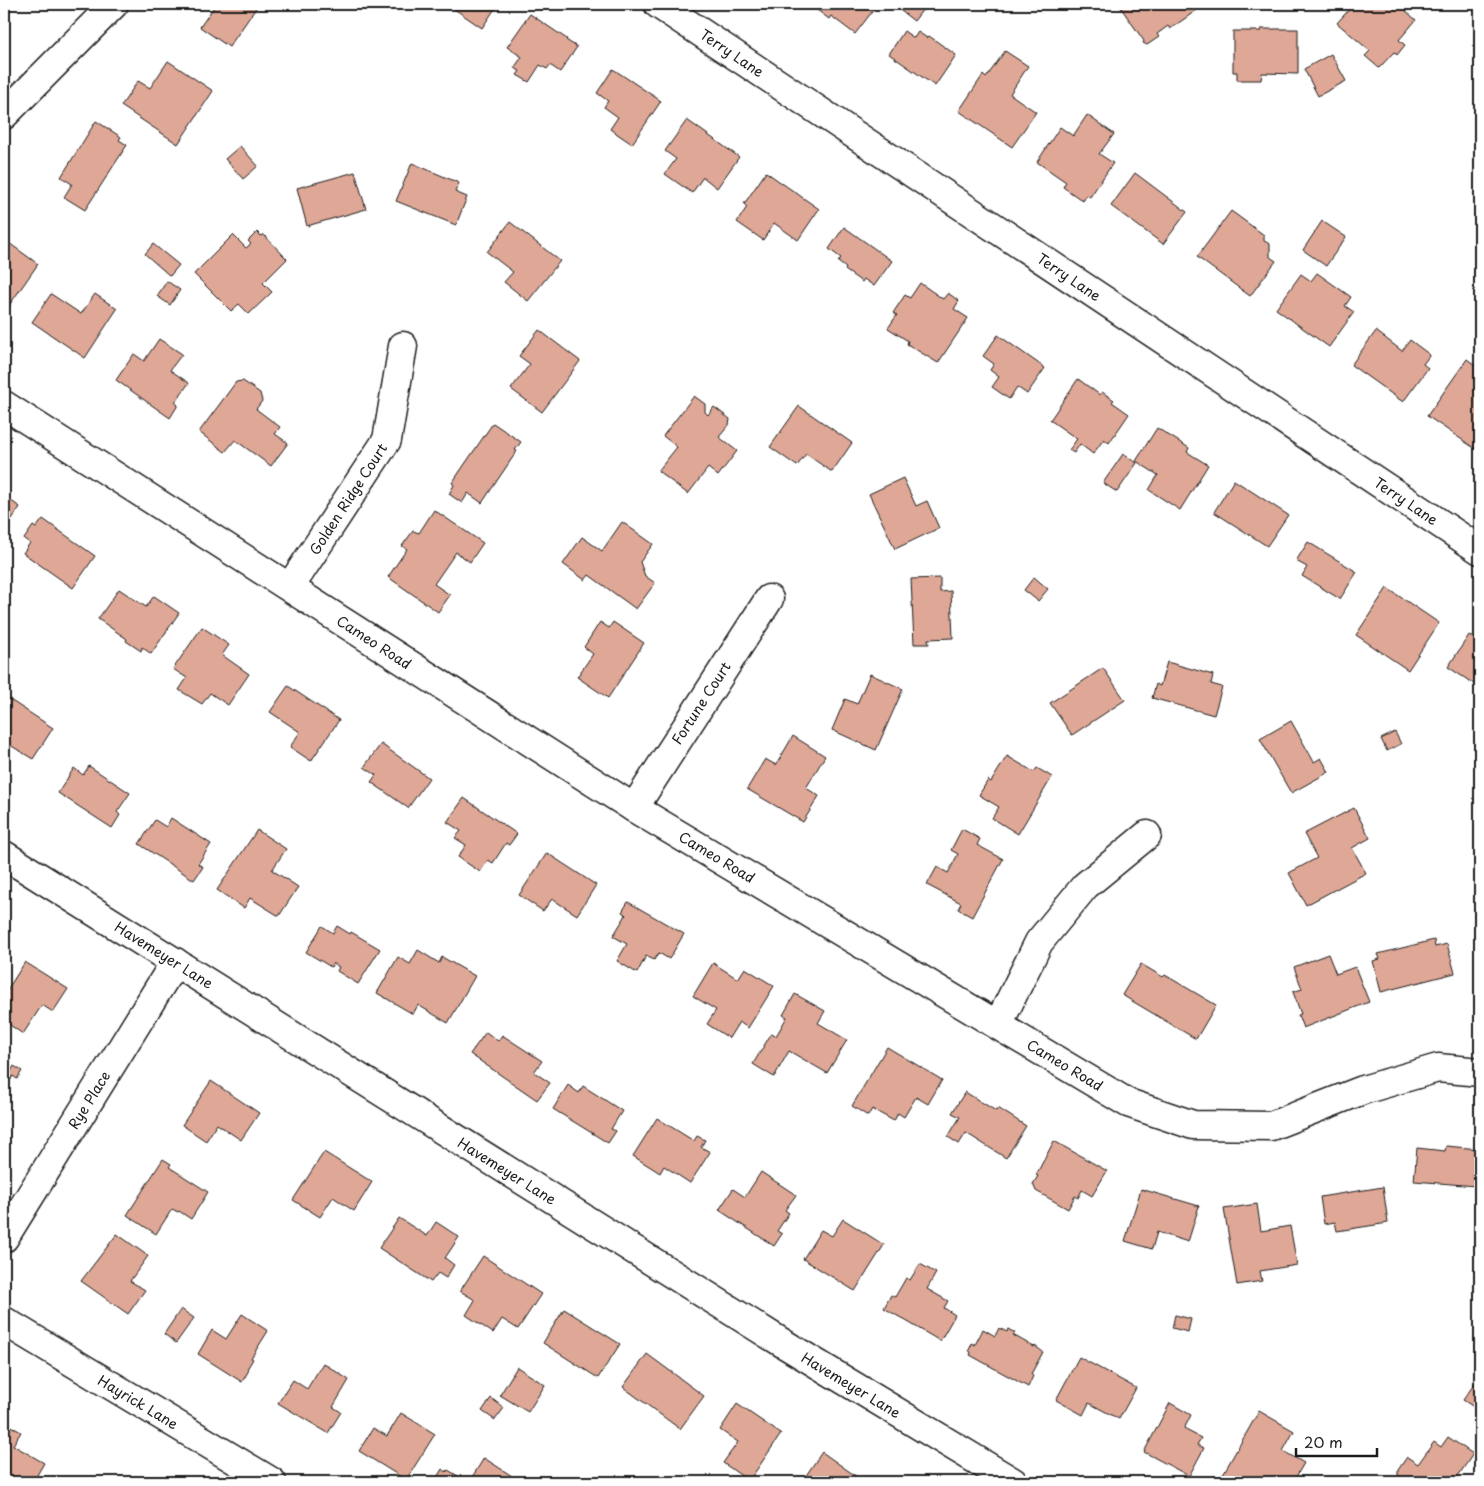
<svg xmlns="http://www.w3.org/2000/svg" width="1484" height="1486" font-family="'Playpen Sans',sans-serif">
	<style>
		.building { fill: #dea796; stroke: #1c1c1c }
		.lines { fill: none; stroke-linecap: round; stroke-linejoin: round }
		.minor-casing { stroke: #1c1c1c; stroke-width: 31 }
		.minor { stroke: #fff; stroke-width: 28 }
		.labels { text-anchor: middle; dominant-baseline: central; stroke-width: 4; stroke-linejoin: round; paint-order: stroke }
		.street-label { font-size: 14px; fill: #1c1c1c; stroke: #fff }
	</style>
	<rect width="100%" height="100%" fill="#fff"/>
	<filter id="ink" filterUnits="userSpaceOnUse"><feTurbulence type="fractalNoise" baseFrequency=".02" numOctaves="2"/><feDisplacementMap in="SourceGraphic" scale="10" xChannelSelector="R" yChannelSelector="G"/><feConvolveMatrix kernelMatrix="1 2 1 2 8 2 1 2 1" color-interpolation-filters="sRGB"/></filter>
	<g filter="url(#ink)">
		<g class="building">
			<path d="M216,4H252L256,8L229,47L200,27Z"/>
			<path d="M447,4H498L482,28Z"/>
			<path d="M809,4H878L855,34L831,16L829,19Z"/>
			<path d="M907,4H927L914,21L901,11Z"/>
			<path d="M1123,4H1203L1204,5L1170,29L1168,26L1157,34L1159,37L1147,45L1143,43L1144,41L1121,8Z"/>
			<path d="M1354,4H1413L1406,11L1416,20L1399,40L1405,45L1397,55L1394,52L1379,68L1365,56L1370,51L1337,23Z"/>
			<path d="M530,14L567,39L566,40L577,47L560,72L550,65L547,69L540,65L529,82L517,75L520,71L514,68L522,57L507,47Z"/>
			<path d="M1261,29H1298V74L1262,73L1261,80H1237V72H1233V31H1261Z"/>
			<path d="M904,31L914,38L918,32L927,38L929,36L956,55L935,86L889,54Z"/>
			<path d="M1005,51L1028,66L1010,94L1036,112L1012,147L959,111L983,75L986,78Z"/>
			<path d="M1331,54L1346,81L1318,96L1304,69Z"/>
			<path d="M168,61L213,91L178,144L121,106L138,81L150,88Z"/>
			<path d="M613,69L661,101L632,144L610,129L618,117L604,107L608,101L597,93Z"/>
			<path d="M1087,115L1114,134L1099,154L1113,163L1090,197L1087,195L1083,201L1063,187L1066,182L1037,162L1060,127L1073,136Z"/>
			<path d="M687,120L739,157L717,188L703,177L692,193L665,174L676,159L665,151Z"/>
			<path d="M96,121L121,137L119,140L127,145L85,210L64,197L72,184L61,177Z"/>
			<path d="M240,146L258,166L243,179L225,159Z"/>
			<path d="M412,163L459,183L455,192L467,197L456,225L396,201Z"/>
			<path d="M355,172L366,209L307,226L297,188Z"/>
			<path d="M766,172L819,209L798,240L774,223L763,240L737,222L747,207L744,204Z"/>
			<path d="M1135,173L1187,212L1163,244L1111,206Z"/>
			<path d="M1231,211L1264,235V241L1270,244V257L1276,261L1250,296L1197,257Z"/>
			<path d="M1322,221L1346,237L1326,266L1303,250Z"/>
			<path d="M510,222L560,261L528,301L504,282L513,272L487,252Z"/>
			<path d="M844,227L892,261L874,286L864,279L862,282L845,270L846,268L838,262L841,258L829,249Z"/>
			<path d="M257,232L261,236L263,234L287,259L263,283L272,292L249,314L239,304L231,311L194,274L233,235L246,248L251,244L248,241Z"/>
			<path d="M9,243L38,264L8,307L4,304V250Z"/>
			<path d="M153,244L179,265L170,276L145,254Z"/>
			<path d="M1317,273L1351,297L1345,306L1354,312L1329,347L1276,309L1301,274L1311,281Z"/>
			<path d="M167,281L180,290L170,305L157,296Z"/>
			<path d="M920,283L943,299L948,293L959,301L954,309L968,318L938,363L907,344L908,341L888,328L897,315L893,313L905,295L910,298Z"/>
			<path d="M51,294L81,314L95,294L117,309L85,358L32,322Z"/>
			<path d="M539,330L580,361L542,412L511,389L530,364L519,356Z"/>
			<path d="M1376,331L1402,351L1410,340L1430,355L1423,364L1428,368L1403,402L1351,365Z"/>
			<path d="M998,335L1045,368L1027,394L1017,387L1009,399L992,387L999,377L990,370L994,364L983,356Z"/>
			<path d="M159,339L182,354L170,370L189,383L175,402L178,405L170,418L116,380L134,354L144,361Z"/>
			<path d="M1467,359L1480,369V452L1427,416Z"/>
			<path d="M1078,379L1100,395L1102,392L1114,400L1112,402L1129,414L1109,443L1104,439L1093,454L1080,444L1074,453L1069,450L1077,439L1050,420Z"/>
			<path d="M243,381L260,393L262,401L256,409L280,427L275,434L288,443L271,466L235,440L225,452L199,432L236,382Z"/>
			<path d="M694,396L705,404V412L708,415L714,407L730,419L729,425L719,437L737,451L718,476L708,468L688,494L658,471L677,447L663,436Z"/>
			<path d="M799,406L852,443L832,472L806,454L797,466L770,447Z"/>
			<path d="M493,423L521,442L515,450L517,451L482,503L468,493L462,503L449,494L454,485L452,483Z"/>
			<path d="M1157,428L1189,448L1187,452L1208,465L1180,510L1149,490L1158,475L1136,461Z"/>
			<path d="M1123,454L1137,463L1117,492L1103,483Z"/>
			<path d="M903,478L916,506L927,501L939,528L895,549L869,494Z"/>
			<path d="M1234,480L1288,515L1267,546L1214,512Z"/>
			<path d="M4,496L20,507L12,519L8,516L4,523Z"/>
			<path d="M434,510L483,543L470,562L456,552L434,584L450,595L438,612L388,577L407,549L402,546L413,531L419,533Z"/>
			<path d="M43,519L95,556L73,588L23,553L30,543L24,539L33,526L36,528Z"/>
			<path d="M622,522L653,544L640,562L645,576L655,583L636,609L589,575L585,580L563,564L582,537L602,551Z"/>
			<path d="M1308,542L1357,572L1340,599L1302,576L1307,567L1296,561Z"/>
			<path d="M1034,577L1048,589L1038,601L1024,590Z"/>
			<path d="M940,578V592L951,591L953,638L928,639L929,644H914L911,579Z"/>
			<path d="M1387,588L1439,623L1408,670L1356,635Z"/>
			<path d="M119,589L146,607L154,596L179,613L151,654L142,647L141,651L126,641L127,639L98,619Z"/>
			<path d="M600,622L609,628L613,622L644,643L608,698L577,677L593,654L584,647Z"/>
			<path d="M202,627L229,645L222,655L249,674L228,705L210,693L202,704L179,690L187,678L173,669Z"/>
			<path d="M1469,635L1480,642V688L1448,667Z"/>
			<path d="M1167,662L1213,675L1211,684L1222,687L1214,715L1152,698L1156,684L1160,686Z"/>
			<path d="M1103,668L1125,700L1072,735L1050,703Z"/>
			<path d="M870,674L903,689L876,750L832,730L845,699L857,704Z"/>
			<path d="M288,686L339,720L311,761L290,747L300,732L270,712Z"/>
			<path d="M4,696L53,728L33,759L5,742L4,744Z"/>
			<path d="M1291,721L1314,762L1321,758L1329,772L1291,793L1260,739Z"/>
			<path d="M1395,732L1401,744L1387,751L1381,739Z"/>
			<path d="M793,736L825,756L806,788L819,796L803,822L747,789L765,759L776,765Z"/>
			<path d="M381,744L429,778L408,808L371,782L376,775L364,767Z"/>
			<path d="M1007,756L1034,772L1037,768L1052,777L1018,834L992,818L999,807L979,795L988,780L991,782Z"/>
			<path d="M89,766L130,793L117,812L120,815L112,828L58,793L74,768L83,775Z"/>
			<path d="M464,798L517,834L509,845L506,843L493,863L488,860L480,872L458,857L466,845L455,838L461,831L447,822Z"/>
			<path d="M1354,808L1370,838L1352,848L1366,873L1306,905L1289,873L1317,858L1304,834Z"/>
			<path d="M171,818L211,844L198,864L203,867L194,880L139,844L155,820L166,827Z"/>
			<path d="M962,829L980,839L977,845L1003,859L972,917L958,909L961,903L927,885L937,867L948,873L958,854L951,850Z"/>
			<path d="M257,830L286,849L272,870L298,887L279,916L250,898L244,908L217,890Z"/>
			<path d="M547,853L596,885L577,915L552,899L543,911L519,895Z"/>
			<path d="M628,902L684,934L669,959L659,953L654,960L646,956L637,973L617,961L627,944L613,936L626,915L622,912Z"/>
			<path d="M322,926L333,933L337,926L350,934L351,932L380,949L358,984L337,971L339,967L333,963L331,967L306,952Z"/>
			<path d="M1434,940L1435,947L1447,944L1455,973L1381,992L1373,961L1380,959L1378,954Z"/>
			<path d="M418,950L439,963L442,957L475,976L448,1023L418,1005L413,1014L377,993L398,957L410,964Z"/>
			<path d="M1328,954L1336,974L1355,967L1369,1002L1303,1028L1298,1015L1301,1014L1293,992L1302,989L1294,967Z"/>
			<path d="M25,962L68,989L53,1012L42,1005L23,1034L4,1021V995Z"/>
			<path d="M713,963L738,979L745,968L774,986L748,1028L739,1022L729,1038L707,1024L716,1010L693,996Z"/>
			<path d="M1141,964L1163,977L1165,975L1216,1005L1196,1039L1122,995Z"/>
			<path d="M795,994L825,1011L818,1023L847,1040L827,1073L789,1051L774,1077L753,1064L771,1034L776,1036L787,1017L783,1015Z"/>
			<path d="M486,1032L498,1041L502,1035L542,1061L534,1072L550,1083L537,1100L470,1054Z"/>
			<path d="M887,1047L942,1080L928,1104L916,1097L904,1117L898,1113L894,1121L872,1109L868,1116L852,1106Z"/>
			<path d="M14,1066L22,1071L17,1079L13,1076L4,1090V1067L11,1071Z"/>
			<path d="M211,1081L259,1113L241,1140L217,1124L206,1141L182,1125Z"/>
			<path d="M568,1085L579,1093L583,1086L622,1111L611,1129L616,1131L608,1143L553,1109Z"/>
			<path d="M965,1092L996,1111L998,1108L1026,1126L1006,1158L966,1133L959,1144L948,1137L960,1117L952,1113Z"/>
			<path d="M657,1118L694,1141L697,1136L705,1140L701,1147L710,1152L690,1183L664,1166L660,1173L633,1156Z"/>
			<path d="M1054,1141L1107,1171L1092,1196L1082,1190L1078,1198L1075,1196L1068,1209L1036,1191L1033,1184L1038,1176L1036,1175Z"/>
			<path d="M1446,1146L1479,1149L1476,1186L1414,1181L1417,1148L1445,1151Z"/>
			<path d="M324,1152L372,1182L354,1211L333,1197L320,1217L293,1200Z"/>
			<path d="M163,1159L171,1164L169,1167L208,1192L191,1219L179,1211L178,1212L172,1209L156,1234L127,1215Z"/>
			<path d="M761,1172L796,1195L785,1210L789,1213L777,1231L782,1234L774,1246L719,1210L733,1189L745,1197Z"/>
			<path d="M1383,1187L1388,1223L1337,1231L1335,1222L1324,1224L1320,1197Z"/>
			<path d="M1141,1189L1199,1206L1188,1242L1157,1232L1152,1249L1125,1241Z"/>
			<path d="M1257,1204L1261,1231L1290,1226L1297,1265L1260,1271L1262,1281L1237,1285L1224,1209Z"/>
			<path d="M399,1218L427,1236L436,1222L459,1237L445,1258L454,1265L446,1278L438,1273L431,1282L379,1248Z"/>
			<path d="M843,1219L884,1245L855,1291L803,1259L821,1230L832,1236Z"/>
			<path d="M117,1234L148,1256L130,1281L145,1290L128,1314L81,1281Z"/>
			<path d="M483,1256L541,1294L518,1329L502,1319L493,1333L466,1315L475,1300L460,1291Z"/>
			<path d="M920,1264L936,1273L927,1289L948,1301L944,1308L955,1315L940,1341L884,1308L891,1295L895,1297L906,1278L910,1280Z"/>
			<path d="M181,1309L194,1318L176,1343L164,1334Z"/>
			<path d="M564,1309L620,1344L598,1378L543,1343Z"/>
			<path d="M242,1314L268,1331L251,1358L253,1359L247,1369L249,1370L242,1382L198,1354L212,1330L226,1339Z"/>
			<path d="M1175,1315L1191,1319L1188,1332L1172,1328Z"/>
			<path d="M999,1328L1007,1332L1008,1329L1015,1333L1013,1335L1034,1347L1035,1346L1043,1352L1031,1374L1033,1376L1028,1387L970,1355L971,1353L969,1350L972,1343L975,1345L983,1329L995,1336Z"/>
			<path d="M647,1354L704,1396L680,1429L623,1387Z"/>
			<path d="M1079,1357L1136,1388L1119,1419L1089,1403L1083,1415L1056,1400Z"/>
			<path d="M323,1363L349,1380L333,1407L341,1412L328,1433L278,1403L293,1380L307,1389Z"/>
			<path d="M517,1367L545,1385L528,1412L500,1395Z"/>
			<path d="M1480,1376V1419L1473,1414L1477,1409L1463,1400Z"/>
			<path d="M491,1398L504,1408L495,1420L482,1411Z"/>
			<path d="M1170,1403L1191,1415L1184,1429L1201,1438L1197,1445L1204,1448L1189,1476L1144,1452Z"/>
			<path d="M737,1404L781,1434L749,1481L723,1463L738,1442L720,1430Z"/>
			<path d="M1259,1411L1294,1431L1283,1451L1304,1463L1293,1482H1264L1259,1479L1257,1482H1237L1223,1474Z"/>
			<path d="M401,1413L435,1434L406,1480L359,1451L373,1428L387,1436Z"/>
			<path d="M4,1422L21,1432L13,1445L44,1463L33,1482H4Z"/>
			<path d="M1448,1437L1473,1454L1454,1482H1401L1404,1479L1398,1475V1470L1407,1457L1418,1464L1434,1442L1441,1447Z"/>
			<path d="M822,1452L864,1482H813L805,1477Z"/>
			<path d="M484,1458L512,1476L509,1482H469Z"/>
			<path d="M442,1469L446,1472L448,1470L468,1482H441L436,1479Z"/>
		</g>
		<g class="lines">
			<g class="minor-casing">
				<g id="minor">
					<path d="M658,4L1480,550"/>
					<path d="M4,115L114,4"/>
					<path d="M4,405L634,808L1128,1103L1193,1125L1271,1126L1363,1090L1438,1068L1480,1072"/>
					<path d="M290,587L387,440L403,346"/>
					<path d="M634,808L769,599"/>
					<path d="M4,855L781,1342L1013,1482"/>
					<path d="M998,1025L1039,942L1085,886L1147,835"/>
					<path d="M4,1238L175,962"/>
					<path d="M4,1321L272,1482"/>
				</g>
			</g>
			<use href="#minor" class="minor"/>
		</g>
	</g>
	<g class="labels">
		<g class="street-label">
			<text transform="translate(732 53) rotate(34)">Terry Lane</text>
			<text transform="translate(1069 277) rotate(34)">Terry Lane</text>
			<text transform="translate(348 499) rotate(-57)">Golden Ridge Court</text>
			<text transform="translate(1406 501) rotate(34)">Terry Lane</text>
			<text transform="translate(374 642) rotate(33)">Cameo Road</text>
			<text transform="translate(701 703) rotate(-57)">Fortune Court</text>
			<text transform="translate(717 857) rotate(31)">Cameo Road</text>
			<text transform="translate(164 955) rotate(32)">Havemeyer Lane</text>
			<text transform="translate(1065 1065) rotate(31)">Cameo Road</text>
			<text transform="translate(89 1100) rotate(-58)">Rye Place</text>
			<text transform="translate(507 1171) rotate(32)">Havemeyer Lane</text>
			<text transform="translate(851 1385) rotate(31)">Havemeyer Lane</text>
			<text transform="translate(138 1402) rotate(31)">Hayrick Lane</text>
		</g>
	</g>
	<rect width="1484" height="1486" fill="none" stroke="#fff" stroke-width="20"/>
	<rect x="10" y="10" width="1464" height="1466" fill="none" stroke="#1c1c1c" stroke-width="2" filter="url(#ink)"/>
	<path d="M1296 1448v8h81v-8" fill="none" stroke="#1c1c1c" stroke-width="2.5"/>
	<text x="1304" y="1448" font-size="15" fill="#1c1c1c" stroke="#ffffff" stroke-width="4" paint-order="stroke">20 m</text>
</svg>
